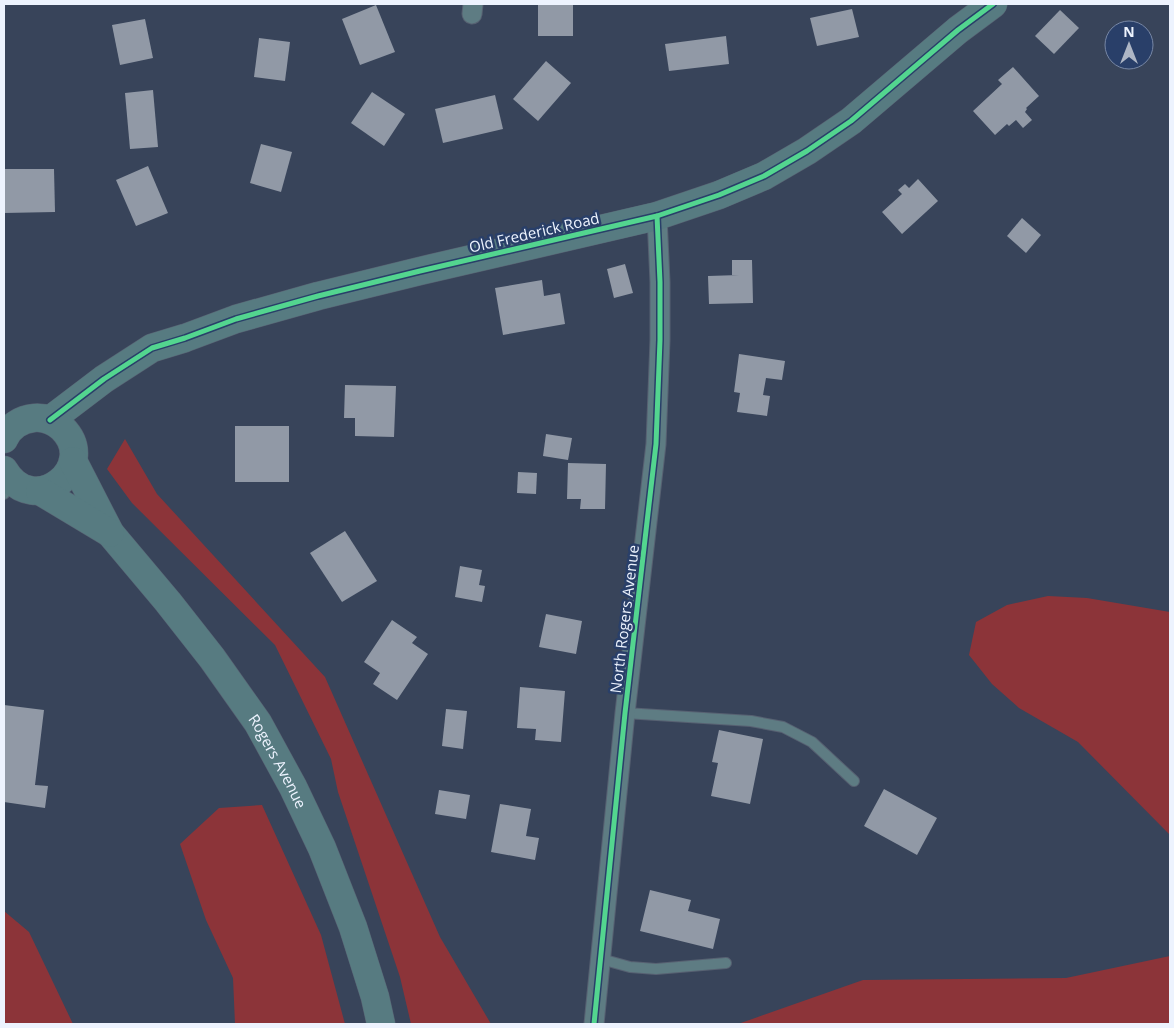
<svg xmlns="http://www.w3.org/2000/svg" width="1174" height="1028" font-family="'Open Sans',sans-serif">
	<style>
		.green { fill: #8c3439 }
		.building { fill: #9199a6 }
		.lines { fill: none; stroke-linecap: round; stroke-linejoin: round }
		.lane-casing { stroke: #576172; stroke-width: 12 }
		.street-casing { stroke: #576172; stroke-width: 21 }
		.secondary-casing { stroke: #576172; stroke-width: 29 }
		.lane { stroke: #5e7c83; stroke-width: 10 }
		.street { stroke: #5e7c83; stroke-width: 19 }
		.secondary { stroke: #577b81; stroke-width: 28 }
		.cycleway-casing { stroke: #293f69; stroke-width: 8 }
		.cycleway { stroke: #53d58f; stroke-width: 5 }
		.labels { text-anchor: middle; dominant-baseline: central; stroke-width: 5; stroke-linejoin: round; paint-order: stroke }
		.street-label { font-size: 15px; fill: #edf3fe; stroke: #293f69 }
	</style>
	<rect width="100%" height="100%" fill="#38445a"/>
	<g class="green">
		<path d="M125,439L157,494L325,677L440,937L491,1024H411L400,977L338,792L331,759L275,645L132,503L107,469Z"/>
		<path d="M1048,596L1087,598L1170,612V835L1078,742L1019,708L992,684L969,655L976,622L1007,605Z"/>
		<path d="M262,805L321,935L345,1024H235L233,978L206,920L180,844L219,808Z"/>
		<path d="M4,911L29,932L73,1024H4Z"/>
		<path d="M1170,956V1024H738L863,980L1066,978Z"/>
	</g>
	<g class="building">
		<rect x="538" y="4" width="35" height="32"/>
		<path d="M376,5L395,52L360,65L342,19Z"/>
		<path d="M852,9L859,37L817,46L810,18Z"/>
		<path d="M1060,10L1079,28L1054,54L1035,36Z"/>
		<path d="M145,19L153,58L120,65L112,25Z"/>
		<path d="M726,36L729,64L669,71L665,44Z"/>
		<path d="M259,38L290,42L285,81L254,77Z"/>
		<path d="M546,61L571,83L538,121L513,99Z"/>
		<path d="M1013,67L1039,96L1026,108L1027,109L1025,112L1032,120L1023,128L1016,120L1009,126L1007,124L995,135L973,111L1002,84L998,80Z"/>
		<path d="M153,90L158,147L130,149L125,93Z"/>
		<path d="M372,92L405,114L384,146L351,123Z"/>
		<path d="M495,95L503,129L443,143L435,109Z"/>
		<path d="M261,144L292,152L281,192L250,183Z"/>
		<path d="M148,166L168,213L136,226L116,180Z"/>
		<path d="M4,169H54L55,212L4,213Z"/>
		<path d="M918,179L938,201L902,234L882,212L902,194L898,190L905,184L909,188Z"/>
		<path d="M1022,218L1041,235L1026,253L1007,236Z"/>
		<path d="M732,260H752L753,303L709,304L708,276L739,275H732Z"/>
		<path d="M625,264L633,293L614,298L607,269Z"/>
		<path d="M542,280L544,296L560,293L565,324L503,335L495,288Z"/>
		<path d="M739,354L785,361L782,380L766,378L763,395L770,396L767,416L737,412L740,393L734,392Z"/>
		<path d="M345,385L396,386L394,437L355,436V418H344Z"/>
		<rect x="235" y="426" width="54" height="56"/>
		<path d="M546,434L572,438L568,460L543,456Z"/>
		<path d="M568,463L606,464L605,509H580L581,499H567Z"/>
		<path d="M518,472L537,473L536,494L517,493Z"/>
		<path d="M345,531L377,581L342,602L310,553Z"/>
		<path d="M460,566L482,570L479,585L485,586L482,602L455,597Z"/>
		<path d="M546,614L582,621L576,654L539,647Z"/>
		<path d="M392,620L417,637L412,643L428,654L397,700L373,684L380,673L364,662Z"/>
		<path d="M520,687L565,691L561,742L535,740L536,729L517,728Z"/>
		<path d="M4,705L44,710L35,785L48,786L45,808L4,802Z"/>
		<path d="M446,709L467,711L463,749L442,746Z"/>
		<path d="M719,730L763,739L750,804L711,796L718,763L712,762Z"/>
		<path d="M884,789L937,818L917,855L864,826Z"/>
		<path d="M439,790L470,795L466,819L435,814Z"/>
		<path d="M500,804L531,809L526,836L539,838L535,860L491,852Z"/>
		<path d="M650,890L691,900L688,911L720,919L713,949L640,931Z"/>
	</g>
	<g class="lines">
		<g class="lane-casing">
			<g id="lane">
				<path d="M4,494L13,482"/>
				<path d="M625,713L751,721L783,727L812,742L854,781"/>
				<path d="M601,959L630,967L656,969L726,963"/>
			</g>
		</g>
		<g class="street-casing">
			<g id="street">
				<path d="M472,14L473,4"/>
				<path d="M594,1024L625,713L656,444L660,340V282L657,216"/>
			</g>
		</g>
		<g class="secondary-casing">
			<g id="secondary">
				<path d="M50,420L104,379L152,348L185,338L236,319L318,296L420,271L657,216L719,195L764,176L807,151L851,121L958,30L993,4"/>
				<path d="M4,439C9,427 21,419 34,418C45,417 54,421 62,428C101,466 34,521 4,470"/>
				<path id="s1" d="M73,461L110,533L168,602L212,658L258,723L293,787L322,848L353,927L375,997L381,1024"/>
				<path d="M40,491L110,533"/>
			</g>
		</g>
		<use href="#lane" class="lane"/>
		<use href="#street" class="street"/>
		<use href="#secondary" class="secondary"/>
		<g class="cycleway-casing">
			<g id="cycleway">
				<path d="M50,420L104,379L152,348L185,338L236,319L318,296L420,271L657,216L719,195L764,176L807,151L851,121L958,30L993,4"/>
				<path d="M594,1024L625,713L656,444L660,340V282L657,216"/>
			</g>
		</g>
		<use href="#cycleway" class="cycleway"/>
	</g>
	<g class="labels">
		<g class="street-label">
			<text transform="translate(534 232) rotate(-13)">Old Frederick Road</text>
			<text transform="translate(624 619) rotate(-83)">North Rogers Avenue</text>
			<text stroke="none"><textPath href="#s1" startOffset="365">Rogers Avenue</textPath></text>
		</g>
	</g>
	<rect width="1174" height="1028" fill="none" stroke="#edf3fe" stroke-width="10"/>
	<g transform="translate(1129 45)"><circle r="24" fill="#293f69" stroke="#7787a5"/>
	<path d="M0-4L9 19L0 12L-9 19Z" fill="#aeb6c5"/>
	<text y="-8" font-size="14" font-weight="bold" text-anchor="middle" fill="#edf3fe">N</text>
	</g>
</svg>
